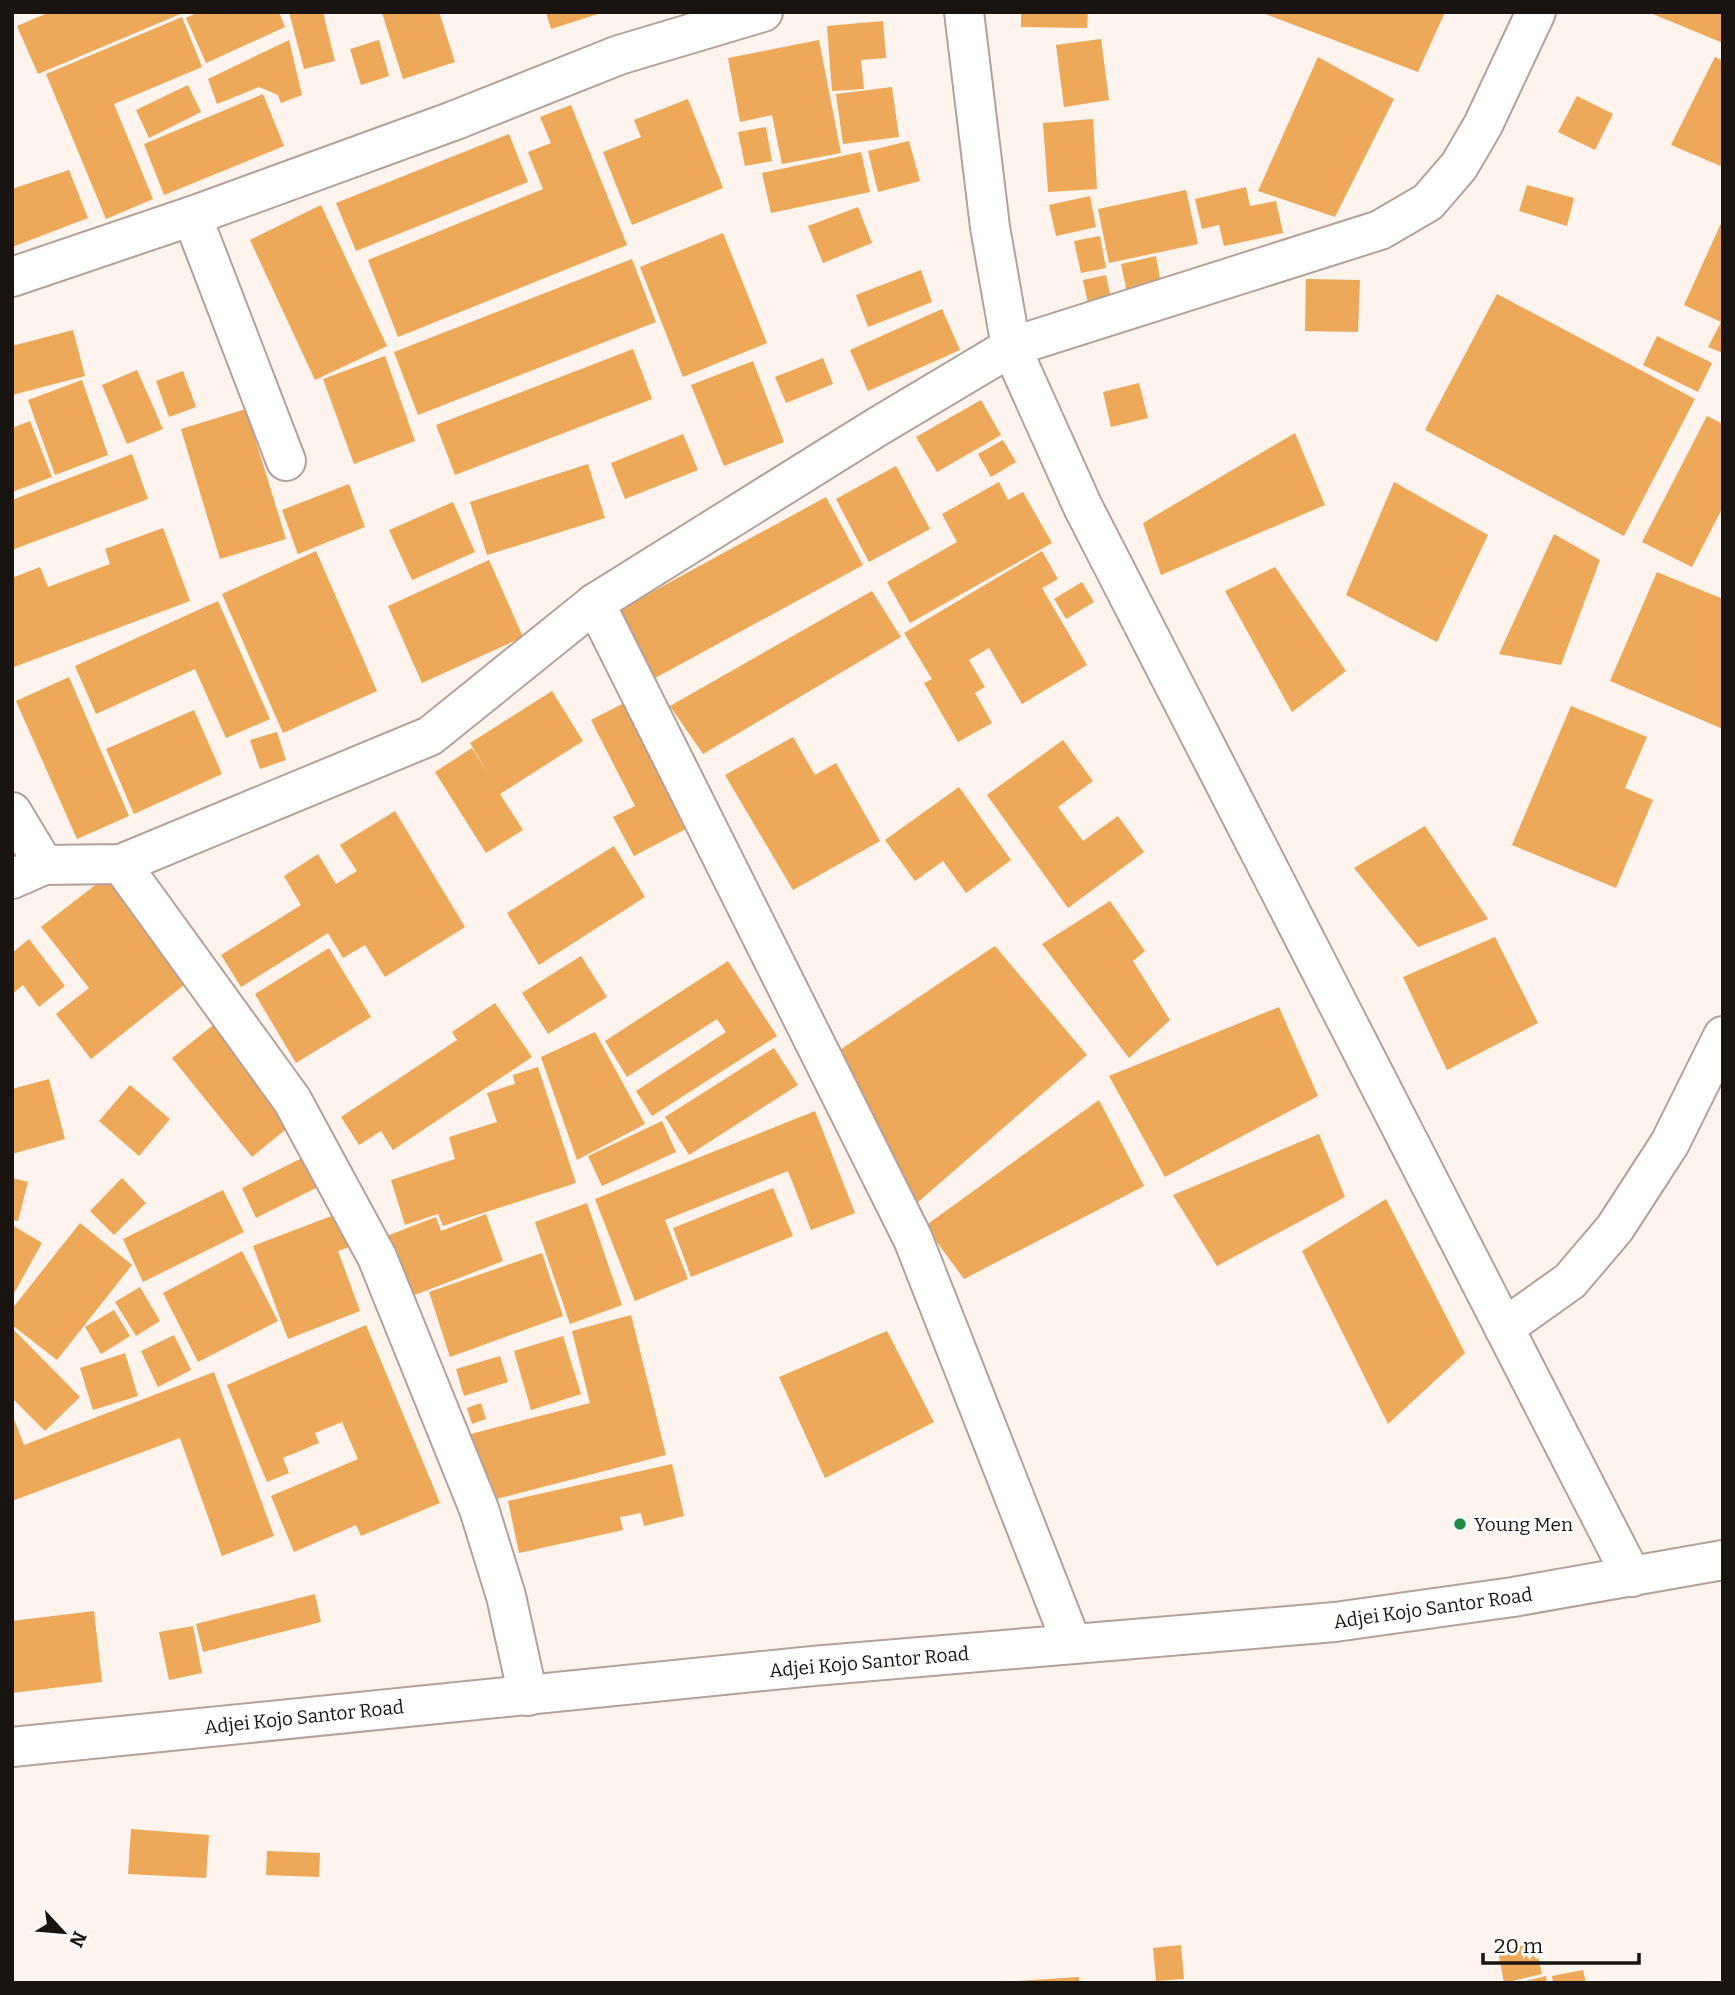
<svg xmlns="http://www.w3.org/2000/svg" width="1735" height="1995" font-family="Bitter,serif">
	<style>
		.building { fill: #eda959 }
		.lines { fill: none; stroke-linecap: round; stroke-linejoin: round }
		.minor-casing { stroke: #b4a29a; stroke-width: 42 }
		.minor { stroke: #fff; stroke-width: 38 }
		.poi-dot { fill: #1e8c44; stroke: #fff; stroke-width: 2.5 }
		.labels { text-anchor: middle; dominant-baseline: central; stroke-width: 6; stroke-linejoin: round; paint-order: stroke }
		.poi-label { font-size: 19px; fill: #1a1410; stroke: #fff; text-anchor: start }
		.street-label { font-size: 19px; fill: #1a1410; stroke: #fff }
	</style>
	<rect width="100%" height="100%" fill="#fef3ed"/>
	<g class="building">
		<path d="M50,12H185L38,74L17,26Z"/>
		<path d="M198,12H279L285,27L206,63L186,18Z"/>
		<path d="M289,12H323L335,61L304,69Z"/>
		<path d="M439,12L455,62L403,79L382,13Z"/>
		<path d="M546,12H601V13L551,29Z"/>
		<path d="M1021,12H1088L1087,28L1021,27Z"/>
		<path d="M1260,12H1445L1418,72Z"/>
		<path d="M1648,12H1723V43Z"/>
		<path d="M182,17L202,67L114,104L153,199L106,219L46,74Z"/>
		<path d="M883,21L886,58L861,60L864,89L832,91L827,26Z"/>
		<path d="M1101,39L1109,100L1064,107L1056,45Z"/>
		<path d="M289,40L302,95L281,103L278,95L259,87L217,104L208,79Z"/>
		<path d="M379,40L389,76L361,85L350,49Z"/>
		<path d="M819,40L841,153L782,164L772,115L740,122L728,58Z"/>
		<path d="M1318,57L1394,99L1335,217L1258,191Z"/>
		<path d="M1715,57L1723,61V167L1671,145Z"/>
		<path d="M188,85L201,112L149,138L136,110Z"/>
		<path d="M892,87L899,137L843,144L836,94Z"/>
		<path d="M263,94L284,146L164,195L144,144Z"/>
		<path d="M1577,96L1613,114L1595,150L1558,132Z"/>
		<path d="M688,99L723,188L632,225L603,152L641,137L634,120Z"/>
		<path d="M571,105L627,245L398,337L368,260L543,189L528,152L551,143L540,117Z"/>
		<path d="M1093,119L1097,189L1048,192L1043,123Z"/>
		<path d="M766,127L772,161L745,166L738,132Z"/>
		<path d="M509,134L528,182L356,251L336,203Z"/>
		<path d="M909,141L920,181L878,192L868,151Z"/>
		<path d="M861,152L870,192L771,213L762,173Z"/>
		<path d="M69,170L88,218L12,247V189Z"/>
		<path d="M1527,185L1574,198L1567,226L1519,211Z"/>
		<path d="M1246,187L1250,206L1276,201L1283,233L1224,246L1219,225L1202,229L1195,199Z"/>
		<path d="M1186,190L1198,244L1109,263L1098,209Z"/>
		<path d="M1090,196L1096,227L1056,236L1049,205Z"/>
		<path d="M321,205L387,346L315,380L250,240Z"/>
		<path d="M858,207L872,243L823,263L808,226Z"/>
		<path d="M1723,219V353L1708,347L1721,322L1684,305Z"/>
		<path d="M723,233L767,343L683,377L640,267Z"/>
		<path d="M1100,236L1106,268L1081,273L1074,241Z"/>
		<path d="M1156,256L1162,290L1128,297L1121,264Z"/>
		<path d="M632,259L656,322L418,415L394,352Z"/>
		<path d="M921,270L932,302L868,327L856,295Z"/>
		<path d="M1106,275L1112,303L1089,308L1083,280Z"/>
		<path d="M1306,279L1360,280L1358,332L1305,331Z"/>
		<path d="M1497,294L1695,399L1624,536L1425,430Z"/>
		<path d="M942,309L960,350L868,391L850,350Z"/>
		<path d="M73,330L85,376L12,395V346Z"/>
		<path d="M1657,336L1712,363L1698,392L1643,365Z"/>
		<path d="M633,349L652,399L455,475L436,425Z"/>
		<path d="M385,356L415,441L354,464L323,379Z"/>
		<path d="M823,358L833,384L786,403L775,377Z"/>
		<path d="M753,361L784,442L724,466L691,385Z"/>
		<path d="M137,370L163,429L127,444L102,385Z"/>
		<path d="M183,371L196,407L169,417L156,381Z"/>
		<path d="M82,380L108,455L55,475L28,400Z"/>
		<path d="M1139,383L1148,418L1111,427L1103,392Z"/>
		<path d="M981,400L1001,435L937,472L916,437Z"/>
		<path d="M246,409L286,539L220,559L181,429Z"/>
		<path d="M1707,416L1723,424V507L1692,567L1642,542Z"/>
		<path d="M30,421L52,477L12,492V428Z"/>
		<path d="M1295,433L1325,505L1161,575L1143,523Z"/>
		<path d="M683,434L698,470L625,499L611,463Z"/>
		<path d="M1003,440L1016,462L991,477L978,454Z"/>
		<path d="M132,454L148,499L12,550V500Z"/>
		<path d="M588,464L605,518L487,555L470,502Z"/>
		<path d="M896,466L930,529L869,562L836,499Z"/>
		<path d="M999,482L1008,500L1023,492L1052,543L910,623L887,582L957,542L942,514Z"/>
		<path d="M1394,482L1488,535L1437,642L1346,595Z"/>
		<path d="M349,484L365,527L298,554L282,510Z"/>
		<path d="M826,497L863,565L646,683L610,615Z"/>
		<path d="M453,502L475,552L412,580L389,530Z"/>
		<path d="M163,528L190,601L14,667L12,661V578L40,567L48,587L110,564L105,549Z"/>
		<path d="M1554,534L1600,560L1561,665L1499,654Z"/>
		<path d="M316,551L377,691L283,733L222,594Z"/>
		<path d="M1042,551L1058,579L1042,588L1087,665L1022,704L989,648L969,660L985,687L975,693L992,723L958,742L924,683L932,679L904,633Z"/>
		<path d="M489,560L523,637L422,683L388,606Z"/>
		<path d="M1275,567L1346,671L1292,712L1225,591Z"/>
		<path d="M1657,572L1723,599V729L1610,681Z"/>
		<path d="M1082,582L1094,602L1066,619L1054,599Z"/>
		<path d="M872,591L901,637L703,754L670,706Z"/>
		<path d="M218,601L270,719L226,738L195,669L96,714L75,666Z"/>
		<path d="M69,677L129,816L77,839L16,701Z"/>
		<path d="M552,691L583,741L500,794L523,830L486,853L435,772L472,748L488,773L470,743Z"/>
		<path d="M632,699L697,823L634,856L613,817L635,806L591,720Z"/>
		<path d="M1571,706L1647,737L1625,788L1653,800L1616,888L1512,845Z"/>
		<path d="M194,710L222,774L134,814L106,749Z"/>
		<path d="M277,732L286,760L260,769L250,740Z"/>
		<path d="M793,737L815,775L836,763L880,841L793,890L725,775Z"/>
		<path d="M1063,740L1093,781L1058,807L1083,841L1118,816L1144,852L1068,908L987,795Z"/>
		<path d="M959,787L1011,860L966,893L943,861L915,881L885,840Z"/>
		<path d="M395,811L465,927L385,977L365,945L343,958L328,933L241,987L221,955L301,905L284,876L318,854L336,884L357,871L340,845Z"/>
		<path d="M1425,826L1488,919L1418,947L1354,868Z"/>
		<path d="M614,846L645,897L539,965L507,913Z"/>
		<path d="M107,876L189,981L91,1059L56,1014L89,988L41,927Z"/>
		<path d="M1110,901L1145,951L1133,961L1170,1020L1129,1058L1042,944Z"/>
		<path d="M1495,937L1538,1023L1447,1070L1403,977Z"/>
		<path d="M29,939L65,986L39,1007L23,985L12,994V953Z"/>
		<path d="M995,946L1087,1055L917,1203L825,1060Z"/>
		<path d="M329,948L371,1017L296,1063L255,994Z"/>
		<path d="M581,956L607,997L548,1034L522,993Z"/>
		<path d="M728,961L777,1036L652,1116L636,1091L726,1032L717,1019L627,1077L605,1041Z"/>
		<path d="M495,1003L532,1057L393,1150L381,1131L359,1145L341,1117L457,1040L452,1032Z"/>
		<path d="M1279,1007L1318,1096L1165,1177L1109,1076Z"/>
		<path d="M217,1022L296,1121L252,1157L172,1058Z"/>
		<path d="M595,1032L645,1124L577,1160L541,1057Z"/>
		<path d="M774,1048L798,1085L689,1155L665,1117Z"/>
		<path d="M538,1067L576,1183L443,1226L438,1214L405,1225L391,1180L455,1159L449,1137L497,1122L487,1093L515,1084L513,1075Z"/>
		<path d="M49,1079L65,1139L12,1154V1089Z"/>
		<path d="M130,1085L170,1119L139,1156L99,1121Z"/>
		<path d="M1099,1100L1144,1186L964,1279L925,1226Z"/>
		<path d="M815,1111L855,1213L811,1230L788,1171L665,1220L688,1279L635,1301L595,1199Z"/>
		<path d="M662,1121L676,1152L602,1186L588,1156Z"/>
		<path d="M1319,1134L1345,1197L1217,1266L1173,1195Z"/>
		<path d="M310,1154L324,1184L256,1218L242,1188Z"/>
		<path d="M12,1178L28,1182L18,1221L12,1220Z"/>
		<path d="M122,1178L146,1203L114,1235L90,1211Z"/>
		<path d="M773,1188L793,1236L691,1277L673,1228Z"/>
		<path d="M223,1190L244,1232L143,1282L123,1239Z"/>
		<path d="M1386,1199L1465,1353L1388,1424L1302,1251Z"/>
		<path d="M587,1203L622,1305L570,1324L535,1222Z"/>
		<path d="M342,1212L355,1245L338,1251L360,1311L288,1339L253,1246Z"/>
		<path d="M486,1214L503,1261L407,1298L384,1237L436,1217L441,1231Z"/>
		<path d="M80,1223L132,1265L57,1360L12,1325V1309Z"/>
		<path d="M12,1225L42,1243L12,1297Z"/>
		<path d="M242,1251L278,1321L198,1362L163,1293Z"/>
		<path d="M542,1253L563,1316L450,1357L429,1292Z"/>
		<path d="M140,1287L160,1321L136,1336L115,1302Z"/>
		<path d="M114,1310L130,1336L101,1354L85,1327Z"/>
		<path d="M631,1315L666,1455L489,1501L471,1434L590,1403L572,1331Z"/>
		<path d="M366,1325L440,1503L361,1536L356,1525L294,1552L271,1496L358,1459L342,1422L315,1433L319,1443L283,1458L289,1473L267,1482L227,1385Z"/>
		<path d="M14,1330L80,1397L45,1431L12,1398V1332Z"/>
		<path d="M887,1331L934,1422L825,1478L779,1377Z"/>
		<path d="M174,1335L191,1370L158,1387L141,1351Z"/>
		<path d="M563,1336L581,1394L531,1410L514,1351Z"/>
		<path d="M125,1353L138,1396L93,1410L80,1368Z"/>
		<path d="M500,1356L508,1382L464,1396L456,1369Z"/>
		<path d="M214,1372L274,1536L222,1556L180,1438L12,1501V1414L24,1445Z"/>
		<path d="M481,1403L486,1419L472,1424L467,1408Z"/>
		<path d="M672,1464L684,1516L644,1526L641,1513L620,1517L623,1530L519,1553L508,1501Z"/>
		<path d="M315,1594L321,1622L203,1652L196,1624Z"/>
		<path d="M94,1611L102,1682L12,1693V1621Z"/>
		<path d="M193,1626L202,1673L169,1680L159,1632Z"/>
		<path d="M131,1829L209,1835L206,1878L128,1874Z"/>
		<path d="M267,1851L320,1853L319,1877L266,1875Z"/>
		<path d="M1535,1943L1542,1974L1504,1983L1498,1951Z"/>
		<path d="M1181,1945L1184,1979L1156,1981L1153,1948Z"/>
		<path d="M1583,1970L1586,1983H1553L1552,1976Z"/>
		<path d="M1546,1976L1547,1983H1523L1522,1982Z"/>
		<path d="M1079,1977V1983H1017V1981Z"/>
	</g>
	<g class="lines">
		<g class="minor-casing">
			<g id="minor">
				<path d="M964,12L990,227L1011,347L1083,507L1632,1577"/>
				<path d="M192,216L286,461"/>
				<path d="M12,277L192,216L453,121L619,55L763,12"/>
				<path d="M595,603L913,1239L1072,1644"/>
				<path d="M12,812L44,865"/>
				<path d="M121,864L292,1100L377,1257L479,1509L506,1596L528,1696"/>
				<path d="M12,879L44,865L121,864L430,736L595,603L877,427L1011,347L1380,230L1428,202L1459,166L1483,125L1536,12"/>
				<path d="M1504,1328L1570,1281L1615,1228L1670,1143L1723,1036"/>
				<path d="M12,1747L813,1666L1335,1622L1513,1597L1723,1560"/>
			</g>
		</g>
		<use href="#minor" class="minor"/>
	</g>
	<circle class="poi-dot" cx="1460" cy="1524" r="7"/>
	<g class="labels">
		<g class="poi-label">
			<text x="1474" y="1524">Young Men</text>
		</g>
		<g class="street-label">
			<text transform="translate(1433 1608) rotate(-8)">Adjei Kojo Santor Road</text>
			<text transform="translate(869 1662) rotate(-5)">Adjei Kojo Santor Road</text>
			<text transform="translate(304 1717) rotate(-6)">Adjei Kojo Santor Road</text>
		</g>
	</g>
	<rect width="1735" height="1995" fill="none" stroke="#1a1410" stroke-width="28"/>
	<g transform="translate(63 1932) rotate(116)" stroke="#ffffff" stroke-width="5" paint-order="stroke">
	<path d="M0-5L12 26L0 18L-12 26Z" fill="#1a1410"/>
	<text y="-10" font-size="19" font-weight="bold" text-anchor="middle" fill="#1a1410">N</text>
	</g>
	<path d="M1483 1953v10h156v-10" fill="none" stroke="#1a1410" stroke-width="3.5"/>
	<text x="1494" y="1953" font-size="21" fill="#1a1410" stroke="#ffffff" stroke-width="5" paint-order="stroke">20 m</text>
</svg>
